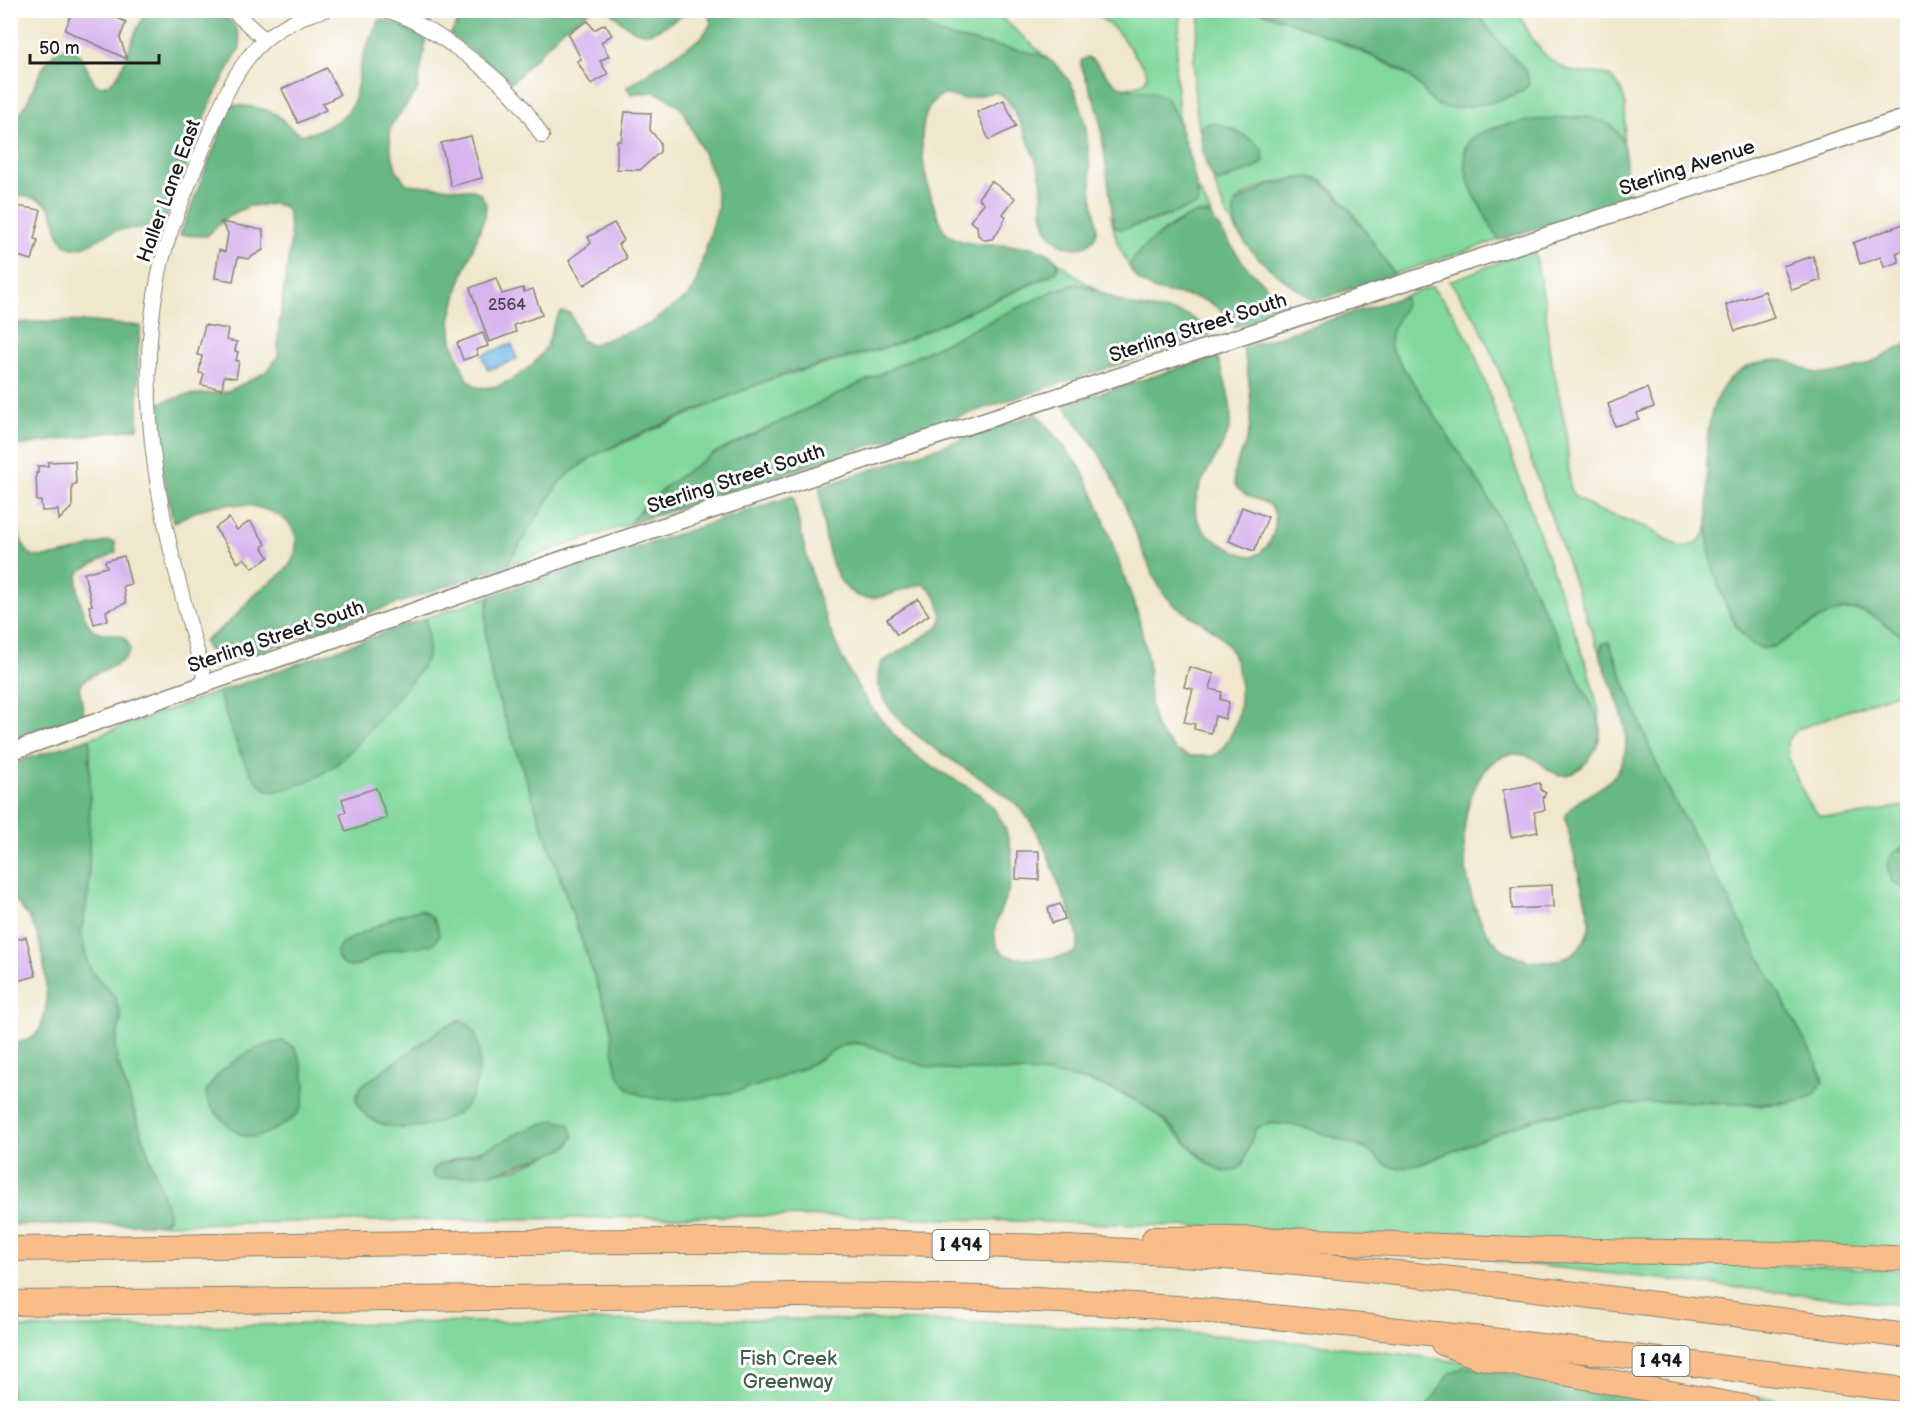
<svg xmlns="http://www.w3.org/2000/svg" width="1918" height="1419" font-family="'Balsamiq Sans',sans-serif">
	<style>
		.green { fill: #81d89d; stroke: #4e7a5c; stroke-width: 1.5; fill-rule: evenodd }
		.forest { fill: #68b884; stroke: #426a50; stroke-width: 1.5 }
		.water { fill: #74b8ea; stroke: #486a83; stroke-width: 1.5 }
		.building { fill: #d7b4ee }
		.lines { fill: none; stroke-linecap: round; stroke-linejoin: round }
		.minor-casing { stroke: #868274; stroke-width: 16 }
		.tertiary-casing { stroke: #868274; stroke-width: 19 }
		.motorway-casing { stroke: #868274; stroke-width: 26 }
		.minor { stroke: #fff; stroke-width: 14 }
		.tertiary { stroke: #fff; stroke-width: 16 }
		.motorway { stroke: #f9bd89; stroke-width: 24 }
		.labels { text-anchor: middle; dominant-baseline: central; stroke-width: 6; stroke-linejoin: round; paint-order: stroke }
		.number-label { font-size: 16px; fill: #4b4250 }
		.shield { fill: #fff; stroke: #606060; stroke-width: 1.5 }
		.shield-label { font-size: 18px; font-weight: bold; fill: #1c1c1c }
		.street-label { font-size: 20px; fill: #1c1c1c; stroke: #fff }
		.park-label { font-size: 20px; fill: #3f5e49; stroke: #fff }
	</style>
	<rect width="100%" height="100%" fill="#fff"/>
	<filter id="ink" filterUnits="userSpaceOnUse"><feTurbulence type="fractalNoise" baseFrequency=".0167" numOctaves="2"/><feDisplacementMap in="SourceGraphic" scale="12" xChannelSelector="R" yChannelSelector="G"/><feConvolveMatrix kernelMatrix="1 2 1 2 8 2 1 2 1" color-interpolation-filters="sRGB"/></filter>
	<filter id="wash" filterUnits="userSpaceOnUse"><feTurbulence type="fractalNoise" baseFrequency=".008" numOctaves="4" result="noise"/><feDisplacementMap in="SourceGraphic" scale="24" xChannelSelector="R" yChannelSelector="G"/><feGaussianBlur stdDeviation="1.35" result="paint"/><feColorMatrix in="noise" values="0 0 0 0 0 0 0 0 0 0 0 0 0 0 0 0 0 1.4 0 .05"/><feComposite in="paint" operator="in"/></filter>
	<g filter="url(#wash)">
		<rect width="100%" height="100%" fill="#f0e7cc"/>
		<g class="green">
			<path d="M1257,10L1313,30L1390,65L1412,78L1436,104L1454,108L1469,106L1521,92L1520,64L1494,37L1477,11H1519C1529,39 1548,68 1581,73C1593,74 1606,71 1615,81C1631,99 1624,127 1623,148L1621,136L1578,117L1526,122L1465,148C1461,181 1484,212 1499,240L1394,274C1377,250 1345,195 1321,180C1306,171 1245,188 1236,203C1230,214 1237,228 1241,238L1225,212L1211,173L1220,182L1262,164L1250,139L1215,123L1203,126L1202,142C1192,96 1190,56 1202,11Z"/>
			<path d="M896,11H994L1055,65C1040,52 1021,53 1002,49C966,43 924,35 896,11Z"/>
			<path d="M1092,11H1181L1175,66L1180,127C1169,90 1153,96 1121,87C1131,88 1141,86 1147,78L1146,70L1117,31Z"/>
			<path d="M1199,190L1214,220L1208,213C1181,212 1151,240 1133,258L1132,272L1117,242L1110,214L1113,225L1119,229L1154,221L1194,206Z"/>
			<path d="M1534,249L1545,304L1549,348L1566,429L1570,486L1574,496L1595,509L1646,527L1678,546C1693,548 1703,540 1708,526C1709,556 1723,613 1743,635C1748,640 1757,644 1763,648C1776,648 1785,641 1796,633C1818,616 1846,602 1873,616C1885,622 1895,633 1907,639V689L1798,729C1793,733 1788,737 1787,744C1786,760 1807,803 1818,814C1838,824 1885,809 1907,805V846L1899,849L1892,881L1907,890V1250L1498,1242L1178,1226L885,1217L728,1216L160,1224L164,1223L168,1211L117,1061L115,1048L121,1016L114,996L92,972L87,962L81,933L89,888L90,738L218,692L233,731L273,792L321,775L422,668L428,649L426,618L490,596C481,626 488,662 496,692L610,1022L623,1083C664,1118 760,1087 805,1067C821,1060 831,1045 849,1044C875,1041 901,1061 927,1066C946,1071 966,1068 986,1069C1040,1070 1092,1076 1140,1103C1169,1119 1198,1163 1224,1172L1248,1144L1256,1128C1282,1114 1341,1134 1365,1148C1378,1156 1385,1166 1400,1167C1423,1168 1443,1154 1464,1145C1493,1133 1524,1121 1555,1115C1593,1107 1634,1102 1672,1101C1711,1101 1774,1111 1809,1098L1822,1078L1821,1072L1671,794L1653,756L1609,642L1602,643L1600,655L1498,367L1477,321L1450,281ZM420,910C432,917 442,925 437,940L423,946H404L380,953L359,964L339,961L337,951L342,943L399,915ZM459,1021L403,1129L370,1118L356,1094L362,1086L446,1026ZM500,1144L568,1146L519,1168L499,1172L435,1178L433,1170L438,1165Z"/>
			<path d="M1055,259L1081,280L1096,288L1077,284L1053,291L715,453L644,505L629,524L507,565L560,481L593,456L765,381L895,345L1050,276L1059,266Z"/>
			<path d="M1432,287L1454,314L1472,346L1588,669L1599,712L1600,728L1591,704L1487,495L1391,349C1386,324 1406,317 1405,296Z"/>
			<path d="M1496,1255L1907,1270V1306L1495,1261Z"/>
			<path d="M715,1319C946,1319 1180,1325 1409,1355C1511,1368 1611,1389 1712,1408H11L10,1328Z"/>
			<path d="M1742,1395L1848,1408H1778L1741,1401Z"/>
		</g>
		<g class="forest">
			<path d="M148,11C179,11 241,0 240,47L212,100L161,231C141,228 122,226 104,236C93,242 84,249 72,248C51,240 61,213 43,202C34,197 21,196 11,194V123C34,104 34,69 57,51C85,40 84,72 96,85C120,91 125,56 132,41C136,30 141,20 148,11Z"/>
			<path d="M466,11V10L590,11L564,28L512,82L450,34Z"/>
			<path d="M610,11H692C652,29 649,50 610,11Z"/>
			<path d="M704,11H896L945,36L1038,54C1091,78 1087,147 1092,195C1094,208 1097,220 1097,232C1088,257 1056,249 1047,229C1039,213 1044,195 1041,178C1036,156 1019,115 1005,97L995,92L964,99L943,94C904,115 928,201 945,232C976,259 1036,230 1058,263L1056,272L895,345L780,375L635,436L593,456L560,481L507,565L238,659C222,663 209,657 204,641C224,628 237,616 251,598C265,582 289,576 295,553C306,512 248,501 219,505C203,507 187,515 173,523L160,456L156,404L186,395L227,392L266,372L278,357L279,325L291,240L288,211L283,206L274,204L249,206L228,216L207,236L180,235L231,105C246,106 262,107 275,114C285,120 290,131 301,134C308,135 317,131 323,128C366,110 352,88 364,53C368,41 375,30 380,19L399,25L426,40L417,91L392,124L390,131V146L396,169L406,184L473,190L480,193L486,204L485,216L459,285L450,320L452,341L461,365L467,379L477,387C504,392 539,365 548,342C553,331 552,321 561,312L570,313L581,340L591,345L648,325L687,297L695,286L718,207L714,177L683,110L665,96L654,92L631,94L627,87L701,38L711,24L709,16Z"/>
			<path d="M1257,11H1477L1494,37L1527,72L1529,84C1520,99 1460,111 1443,107C1430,104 1423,87 1413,79C1406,73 1397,68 1390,64C1347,43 1302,25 1257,11Z"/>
			<path d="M1087,57C1100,61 1106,81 1121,87C1134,92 1153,88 1165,97C1176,106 1203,194 1197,205L1128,228L1119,229L1114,225L1099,113L1081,65V61Z"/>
			<path d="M1579,117C1634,119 1624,155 1628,199L1499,240C1484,212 1455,174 1468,142C1490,120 1548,119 1579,117Z"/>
			<path d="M1204,124C1221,120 1250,137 1262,149L1264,161L1256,168L1217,182C1205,170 1200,144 1201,128Z"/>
			<path d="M1308,177C1336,179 1378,251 1394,274L1315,301C1289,284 1221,241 1236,202L1270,185Z"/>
			<path d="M1196,213L1210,215L1244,264L1269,289L1295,308L1235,327C1202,274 1155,313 1130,268C1131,250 1180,220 1196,213Z"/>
			<path d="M1077,284C1097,287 1111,299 1130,305C1159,314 1192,304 1209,335L629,524C653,494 682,473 715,453L1053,291Z"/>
			<path d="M1405,296C1407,318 1386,321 1391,349L1487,495L1591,704C1595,712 1600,721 1600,729C1601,747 1582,775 1563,775C1549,775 1541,760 1528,756C1483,742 1464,804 1464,836C1464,869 1471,914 1493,940C1522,973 1587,971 1590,920L1565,817C1571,803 1588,796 1600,788C1650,756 1615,699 1600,655L1603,643L1609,642L1653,756L1671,794L1818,1065L1823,1082L1814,1095L1800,1101L1756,1104L1672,1101L1621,1105L1555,1114L1528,1121L1426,1162L1400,1169L1388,1166L1364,1148L1304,1127L1272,1123L1256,1128L1242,1166C1234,1172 1226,1174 1217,1169C1202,1161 1192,1146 1180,1135C1163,1118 1140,1101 1118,1091C1061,1067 1003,1073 944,1069C917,1067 895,1055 870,1046C840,1036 836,1052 813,1063C803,1069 791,1073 780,1078C745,1091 652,1116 624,1084C611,1068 614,1041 610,1022L496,692C488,662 481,626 490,596L793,496C812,590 840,694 918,757C943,778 980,785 998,815C1010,834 1016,862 1010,885C1006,904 982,936 1003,953C1014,962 1068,960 1077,950C1082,931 1069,910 1062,893C1051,863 1041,831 1019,807C988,774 856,721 881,663L939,627C946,613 937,590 922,584C903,588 887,599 868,598C826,596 822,517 820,487L1037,414L1080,467L1098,504L1138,615L1148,660L1150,704L1156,728L1175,750L1189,756H1213C1248,733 1249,661 1218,634C1197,616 1174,613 1159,586C1138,548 1129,506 1108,469C1096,446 1079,426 1064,405L1217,356C1223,376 1234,404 1230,425C1224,459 1168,503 1212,538C1224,546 1240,556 1254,556C1272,549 1282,520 1270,505C1259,499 1240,496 1235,484C1230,468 1245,451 1248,435C1254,407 1249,376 1243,348Z"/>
			<path d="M43,321L92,322L141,326L138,350V428L11,447V324Z"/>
			<path d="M1907,344V639C1890,630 1877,614 1857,610C1819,603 1781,657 1758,647C1733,636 1712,573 1709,547C1707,529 1709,511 1708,492C1705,438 1702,366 1775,360C1791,358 1802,370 1817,373C1847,378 1882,357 1907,344Z"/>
			<path d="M11,519C19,529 20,544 29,553C42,565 92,545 109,541L115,542L116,552L80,571C73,582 83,621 93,629C108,639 126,627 130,650C122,672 91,667 79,687L84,714L11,740Z"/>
			<path d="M426,618C427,631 431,647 426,659C420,675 348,756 333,767C316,779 293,788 273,792C246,787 227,716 218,692Z"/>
			<path d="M90,738L89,888L81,933L87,962L92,972L114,996L121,1016L115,1048L117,1061L168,1211V1219L160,1224L11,1225V1043C20,1043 30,1041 36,1034C54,1013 45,948 33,925C28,914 19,905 11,895V764Z"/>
			<path d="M1907,846V890L1892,881L1887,865L1892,854Z"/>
			<path d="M420,910C432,914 439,924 439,936L434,943C420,949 399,947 382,953C371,956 357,970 346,966C339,964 337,957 337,951L342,943L399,915Z"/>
			<path d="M463,1021C490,1034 480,1097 460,1111C435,1131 367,1139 356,1099L361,1086L446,1026Z"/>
			<path d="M283,1041L295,1048C304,1065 309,1092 300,1110C295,1120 259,1140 248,1137C237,1135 229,1127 222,1119C214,1111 207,1104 206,1092C218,1066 256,1045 283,1041Z"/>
			<path d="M555,1120L569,1124L574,1136L568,1146L559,1151L499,1172L439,1179L433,1176V1170L438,1165L484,1150L523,1131Z"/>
			<path d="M1464,1367L1574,1385L1687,1408H1426L1450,1373Z"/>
		</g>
		<path class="water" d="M512,344L517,359L488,370L482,355Z"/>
		<g id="blocks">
			<g class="building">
				<path d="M73,10H100L126,22L120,38L127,59L65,30Z"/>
				<path d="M588,21L594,30L605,24L612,35L601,42L609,56L600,61L608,74L591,84L577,61L581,59L568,33Z"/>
				<path d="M327,68L340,95L322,104L326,110L298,123L282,89Z"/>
				<path d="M1004,100L1016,127L989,140L977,112Z"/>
				<path d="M625,112L651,113L650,130L660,142V152L640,170L617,169V141H621Z"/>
				<path d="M471,136L482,178L451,186L441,143Z"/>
				<path d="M991,181L1015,198L1003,214L1006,217L998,232L992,239L985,240L978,235L977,226L970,221L984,203L978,198Z"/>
				<path d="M10,205L41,210L34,239L38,240L32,260L10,254Z"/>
				<path d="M221,222L263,230V250L248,259L238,257L233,281L215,278L219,250L225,252L228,233Z"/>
				<path d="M614,223L624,240L618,244L627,258L584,285L569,260L591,243L588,237Z"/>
				<path d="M1903,224L1908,236V249L1896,253L1899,262L1884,267L1881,257L1860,264L1853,243Z"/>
				<path d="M1813,256L1821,280L1792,290L1783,266Z"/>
				<path d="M496,278L502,294L523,288L524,292L533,289L542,315L514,325L516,332L489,342L470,288Z"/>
				<path d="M1765,291L1774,318L1735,331L1726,305Z"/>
				<path d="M205,325L228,329L226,340L237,342L235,351L238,352L236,361H239L236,378L224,376L222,389L201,385L204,374L199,373L202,356L197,355Z"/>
				<path d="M483,333L488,346L476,350L478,355L463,360L457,343Z"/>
				<path d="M1647,388L1654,407L1637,413L1639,419L1615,426L1608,404Z"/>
				<path d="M75,461L76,484L72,485V507L59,520L58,510L42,511L41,501H37L36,473H38V466H48V462Z"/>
				<path d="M1242,507L1268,517L1254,551L1229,541Z"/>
				<path d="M229,518L237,530L250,521L266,544L262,547L269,557L253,568L244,558L238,563L215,528Z"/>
				<path d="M124,556L131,584L123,586L126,603L106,611L108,620L94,624L89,606L92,605L84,573L107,567L105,561Z"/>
				<path d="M918,599L929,615L897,635L887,619Z"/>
				<path d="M1189,667L1214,674L1210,689L1222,692L1220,699L1229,702L1225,719L1215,716L1211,733L1194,729L1195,724L1184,722L1193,689L1184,687Z"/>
				<path d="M1540,783L1541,790L1546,793L1543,798L1545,810L1534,812L1538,832L1511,837L1503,790Z"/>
				<path d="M376,788L387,818L346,832L340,814L346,812L342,799Z"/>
				<path d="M1017,851H1039V880L1016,879Z"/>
				<path d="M1552,885L1553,907L1512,909L1511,887Z"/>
				<path d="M1060,904L1065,919L1052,923L1048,908Z"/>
				<path d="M26,937L36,976L10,983V941Z"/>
			</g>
		</g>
	</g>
	<g filter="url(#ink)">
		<use href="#blocks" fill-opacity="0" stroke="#868274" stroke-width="1.5"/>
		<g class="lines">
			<g class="minor-casing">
				<g id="minor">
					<path d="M232,10L264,39"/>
					<path d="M385,10C421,19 490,69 515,98C526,109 534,123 542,136"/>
					<path d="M206,684C168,544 128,414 160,269C170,224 190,183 206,141C232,76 252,28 325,10"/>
				</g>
			</g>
			<g class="tertiary-casing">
				<path id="tertiary" d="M10,752L572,556L1908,117"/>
			</g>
			<g class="motorway-casing">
				<g id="motorway">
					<path d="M1154,1239C1286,1237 1417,1246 1549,1250C1669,1253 1788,1252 1908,1259"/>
					<path d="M10,1249C370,1245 731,1233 1090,1249C1364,1261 1636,1303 1908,1336"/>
					<path d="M10,1303L794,1295C921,1296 1049,1298 1176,1308C1420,1329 1664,1361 1908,1390"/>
					<path d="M1443,1343L1480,1357L1749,1408"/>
				</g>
			</g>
			<use href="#minor" class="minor"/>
			<use href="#tertiary" class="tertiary"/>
			<use href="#motorway" class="motorway"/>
		</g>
	</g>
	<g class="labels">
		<g class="number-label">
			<text x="507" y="305">2564</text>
		</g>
		<g class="shield">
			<rect x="932.5" y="1230" width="57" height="30" rx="4.5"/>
			<rect x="1632.5" y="1346" width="57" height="30" rx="4.5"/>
		</g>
		<g class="shield-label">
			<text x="961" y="1245">I 494</text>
			<text x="1661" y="1361">I 494</text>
		</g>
		<g class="street-label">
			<text transform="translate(1687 168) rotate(-18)">Sterling Avenue</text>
			<text transform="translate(169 191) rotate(-70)">Haller Lane East</text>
			<text transform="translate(1198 328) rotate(-18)">Sterling Street South</text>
			<text transform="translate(736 479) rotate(-18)">Sterling Street South</text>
			<text transform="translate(276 637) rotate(-19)">Sterling Street South</text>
		</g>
		<g class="park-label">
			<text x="788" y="1359">Fish Creek<tspan x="788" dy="23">Greenway</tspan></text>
		</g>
	</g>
	<rect width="1918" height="1419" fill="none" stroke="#fff" stroke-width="36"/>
	<path d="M30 54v9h129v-9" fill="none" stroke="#1c1c1c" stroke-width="3"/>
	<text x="39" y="54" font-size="18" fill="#1c1c1c" stroke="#ffffff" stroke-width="4.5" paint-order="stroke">50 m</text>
</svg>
